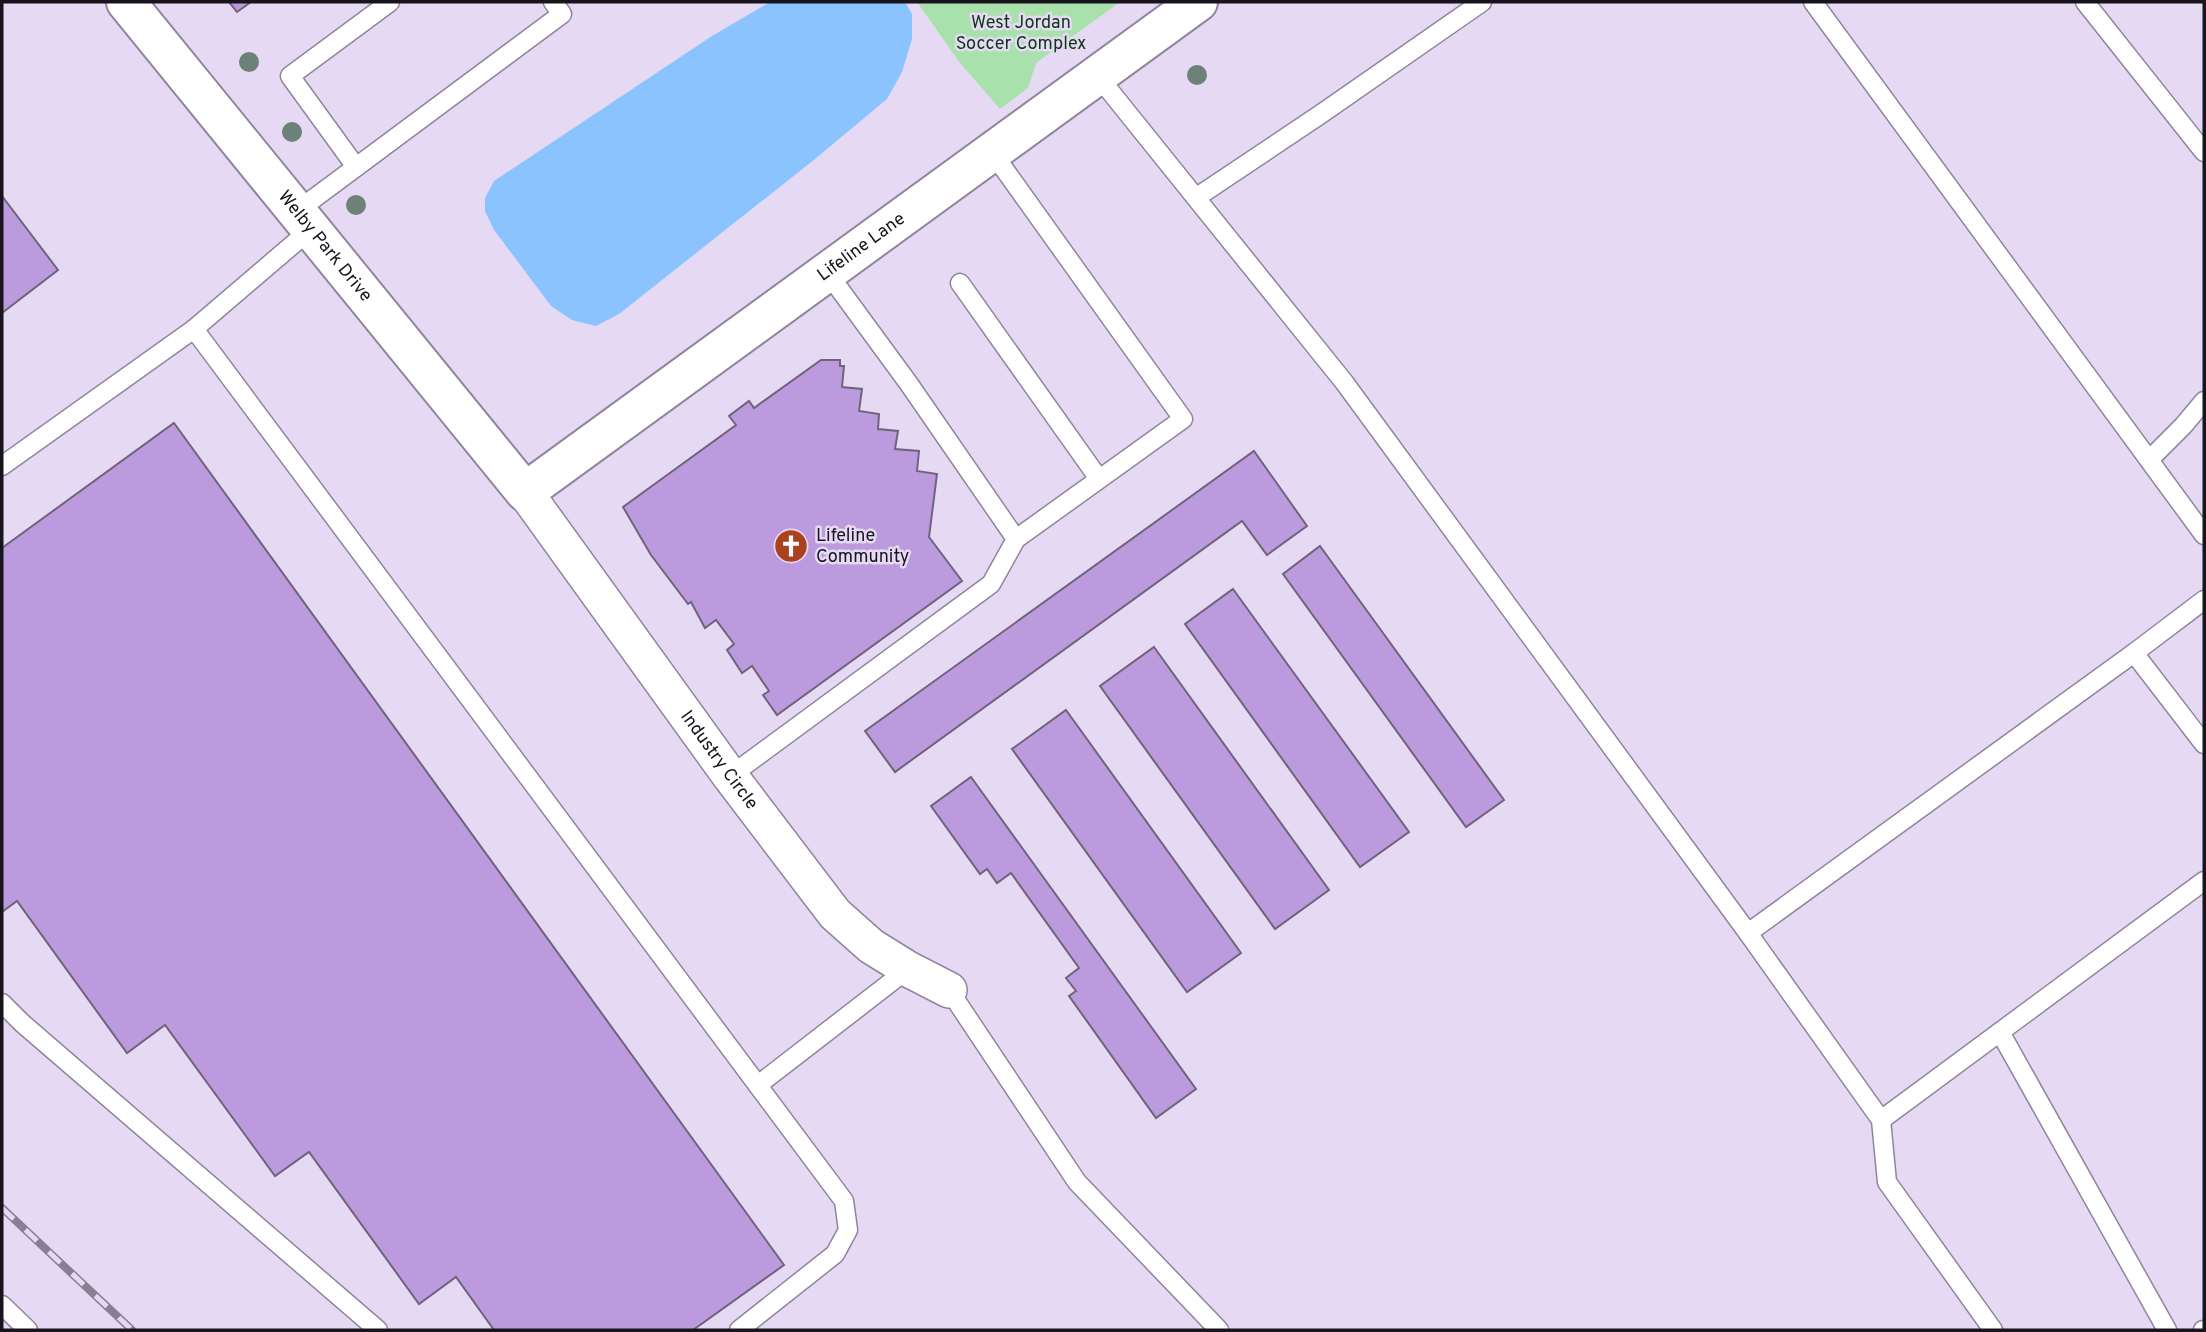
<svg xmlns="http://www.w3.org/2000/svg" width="2206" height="1332" font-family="Overpass,sans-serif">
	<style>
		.green { fill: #a9e1ad }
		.water { fill: #8bc3fe }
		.building { fill: #bc9ade; stroke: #6f647b; stroke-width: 2 }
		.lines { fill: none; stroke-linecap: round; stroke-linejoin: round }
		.service-casing { stroke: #90859c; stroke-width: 21 }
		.minor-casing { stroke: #90859c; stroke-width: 38 }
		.tertiary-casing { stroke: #90859c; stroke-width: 42 }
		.service { stroke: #fff; stroke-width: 18 }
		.minor { stroke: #fff; stroke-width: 35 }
		.tertiary { stroke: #fff; stroke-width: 38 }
		.rail-casing { stroke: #888092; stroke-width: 8 }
		.rail { stroke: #e5d9f3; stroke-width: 5; stroke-dasharray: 16; stroke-linecap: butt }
		.tree { fill: #6d8178 }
		.labels { text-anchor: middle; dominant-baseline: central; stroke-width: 5; stroke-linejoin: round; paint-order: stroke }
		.park-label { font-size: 18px; fill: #0b3914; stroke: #e5d9f3 }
		.street-label { font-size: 18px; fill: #18141d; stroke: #e5d9f3 }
		.poi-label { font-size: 18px; fill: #18141d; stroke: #e5d9f3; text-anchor: start }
	</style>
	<rect width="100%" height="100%" fill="#e5d9f3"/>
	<path class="green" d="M917,2H1120L1036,63L1028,88L1000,109L960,63Z"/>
	<path class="water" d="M770,2H905L912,14V39L902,72L887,99L815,159L619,314L596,326L572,320L551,306L494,230L485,211V198L494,181L712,36Z"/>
	<g class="building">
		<path d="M229,2H251L237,12Z"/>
		<path d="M2,196L58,270L2,313Z"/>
		<path d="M821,360H840V366H844L842,387L862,389L859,411L879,414L878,429L898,431L895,449L919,451L917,471L937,474L929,537L962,581L777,715L763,695L769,691L752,666L742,673L727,650L734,644L716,620L705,628L691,602L688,604L651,555L623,507L736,425L729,416L749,401L754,408Z"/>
		<path d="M174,423L784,1265L693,1330H494L456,1277L419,1304L309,1152L275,1176L165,1025L127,1053L17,901L2,912V548Z"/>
		<path d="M1254,451L1307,526L1267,555L1242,521L895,772L865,731Z"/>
		<path d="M1320,546L1504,800L1466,827L1283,574Z"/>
		<path d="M1233,589L1409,832L1360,867L1185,624Z"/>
		<path d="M1154,647L1329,890L1275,929L1100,686Z"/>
		<path d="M1066,710L1241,953L1187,992L1012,749Z"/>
		<path d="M971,777L1196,1089L1156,1118L1069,996L1076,991L1066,978L1079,968L1011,873L997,883L987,869L980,874L931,806Z"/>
	</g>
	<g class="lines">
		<g class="service-casing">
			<g id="service">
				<path d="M1813,2L2204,535"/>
				<path d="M2085,2L2204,152"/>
				<path d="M1097,75L1344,382L1748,933L1881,1120L1887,1182L1993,1330"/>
				<path d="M992,152L1183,419L1016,539"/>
				<path d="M356,167L290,76L390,2"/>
				<path d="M1197,197L1321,114L1482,2"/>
				<path d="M297,211L562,14L553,2"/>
				<path d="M960,283L1099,479"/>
				<path d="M194,329L844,1201L848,1230L835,1254L739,1330"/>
				<path d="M2149,460L2183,426L2204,401"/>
				<path d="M2,466L194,329L311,229"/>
				<path d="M2134,653L2204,600"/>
				<path d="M730,776L991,584L1016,539L909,384L827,272"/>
				<path d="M1748,933L2134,653L2204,744"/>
				<path d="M949,990L1077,1182L1219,1330"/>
				<path d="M2,1003L22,1023L378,1330"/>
				<path d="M2000,1032L2167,1330"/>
				<path d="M758,1085L908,969"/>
				<path d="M1881,1120L2204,881"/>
				<path d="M2,1305L28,1330"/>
				<path d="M2203,1330H2204"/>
			</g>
		</g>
		<g class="minor-casing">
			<g id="minor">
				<path id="s1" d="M525,492L730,776L835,914L871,946L908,969L949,990"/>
			</g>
		</g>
		<g class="tertiary-casing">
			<g id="tertiary">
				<path id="s2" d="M126,2L525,492L1198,2"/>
			</g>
		</g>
		<use href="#service" class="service"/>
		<use href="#minor" class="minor"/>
		<use href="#tertiary" class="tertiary"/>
		<g class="rail-casing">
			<path id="rail" d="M2,1208L132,1330"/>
		</g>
		<use href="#rail" class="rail"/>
	</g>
	<g class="tree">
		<circle cx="249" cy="62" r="10"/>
		<circle cx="1197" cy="75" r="10"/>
		<circle cx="292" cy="132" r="10"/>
		<circle cx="356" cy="205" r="10"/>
	</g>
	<defs>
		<g id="church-disc" transform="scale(1.75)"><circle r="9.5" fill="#aa4220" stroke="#e5d9f3"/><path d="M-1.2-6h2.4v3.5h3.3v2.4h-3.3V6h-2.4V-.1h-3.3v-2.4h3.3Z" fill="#fff"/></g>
	</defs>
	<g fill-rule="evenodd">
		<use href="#church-disc" x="791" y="546"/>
	</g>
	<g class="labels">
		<g class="park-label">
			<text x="1021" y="23">West Jordan<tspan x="1021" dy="21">Soccer Complex</tspan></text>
		</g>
		<g class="street-label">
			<text stroke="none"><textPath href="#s2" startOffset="315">Welby Park Drive</textPath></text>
			<text stroke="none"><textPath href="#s2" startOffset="1048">Lifeline Lane</textPath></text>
			<text stroke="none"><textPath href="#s1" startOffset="331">Industry Circle</textPath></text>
		</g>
		<g class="poi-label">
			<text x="816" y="536">Lifeline<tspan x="816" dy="21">Community</tspan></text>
		</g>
	</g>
	<rect width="2206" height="1332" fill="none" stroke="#18141d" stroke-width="7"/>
</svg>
